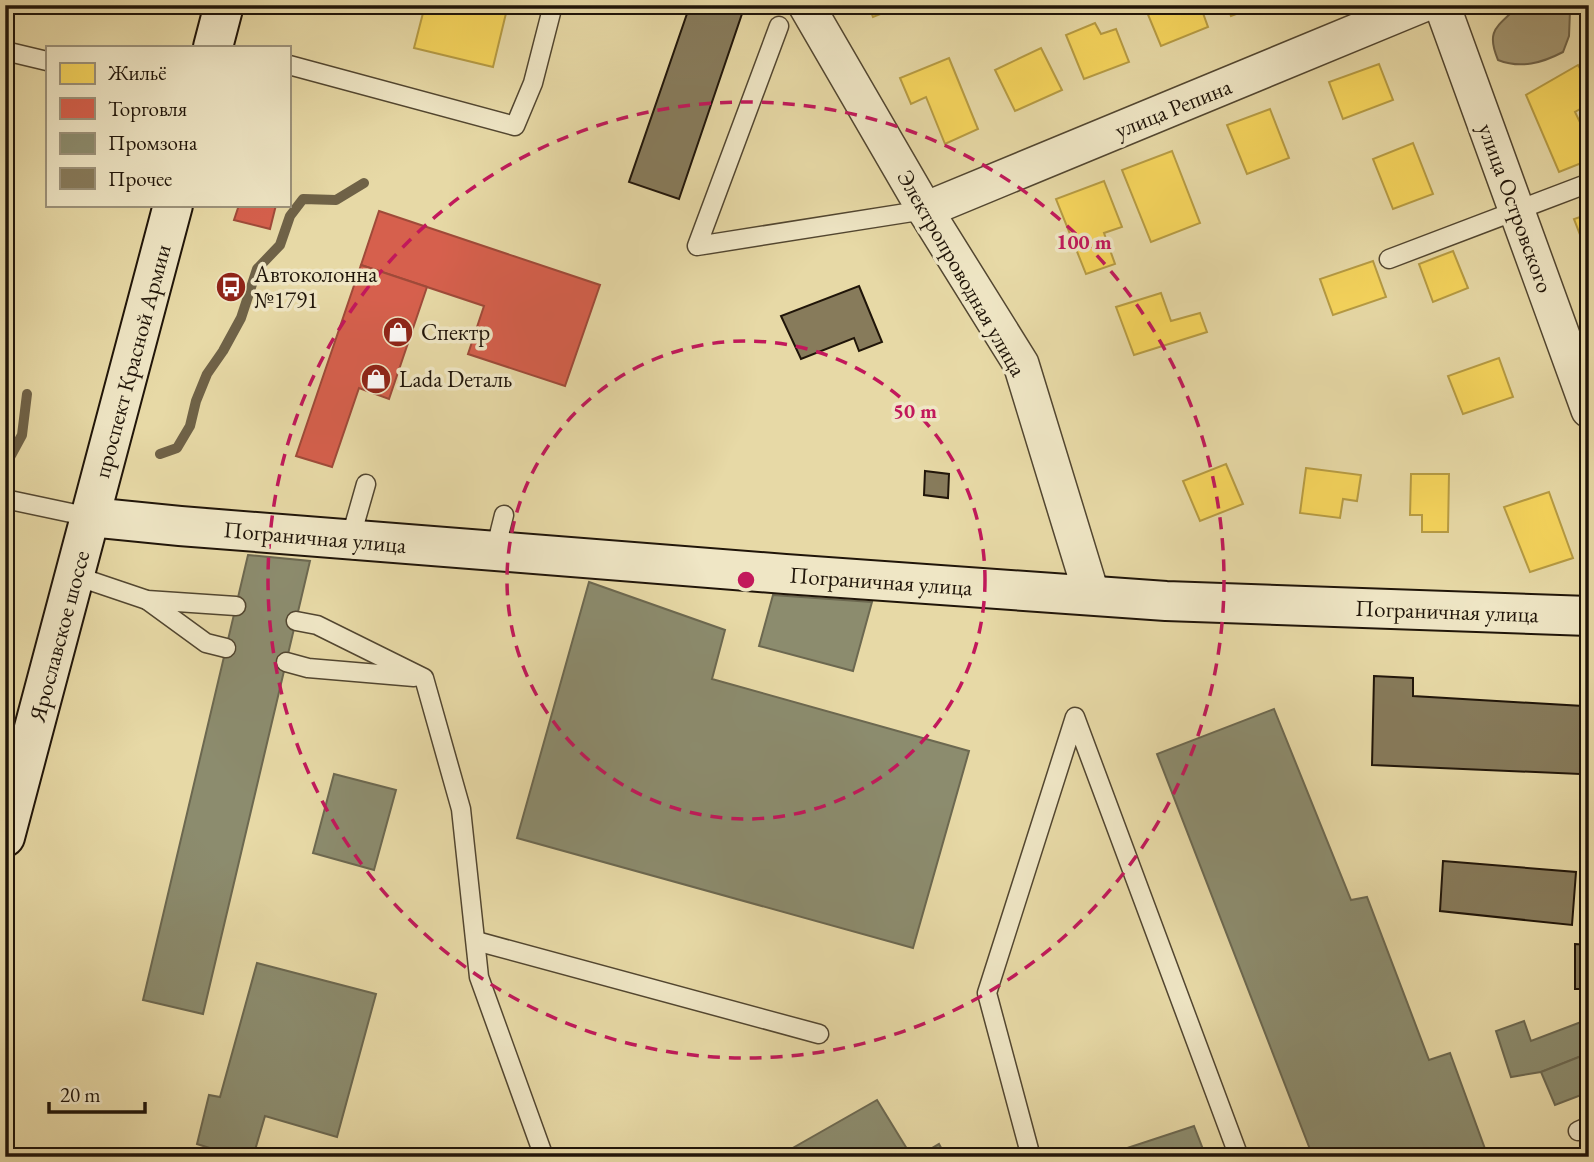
<svg xmlns="http://www.w3.org/2000/svg" width="1594" height="1162" font-family="'EB Garamond',serif">
	<style>
		.water { fill: #a39671; stroke: #6f6247; stroke-width: 2 }
		.homes { fill: #f6d55c; stroke: #b69b43; stroke-width: 2 }
		.shops { fill: #d6604d; stroke: #9f4a39; stroke-width: 2 }
		.industry { fill: #8c8c6e; stroke: #6c6850; stroke-width: 2 }
		.lines { fill: none; stroke-linecap: round; stroke-linejoin: round }
		.stream { stroke: #6f6247; stroke-width: 10 }
		.building { fill: #877b5b; stroke: #201509; stroke-width: 2 }
		.lane-casing { stroke: #524630; stroke-width: 21 }
		.street-casing { stroke: #524630; stroke-width: 38 }
		.secondary-casing { stroke: #201509; stroke-width: 42 }
		.lane { stroke: #efe6c5; stroke-width: 18 }
		.street { stroke: #efe6c5; stroke-width: 35 }
		.secondary { stroke: #efe6c5; stroke-width: 38 }
		.ring { fill: none; stroke: #c2185b; stroke-width: 3.5; stroke-dasharray: 12 9 }
		.labels { text-anchor: middle; dominant-baseline: central; stroke-width: 7; stroke-linejoin: round; paint-order: stroke }
		.street-label { font-size: 23px; fill: #201509; stroke: #efe6c5 }
		.poi-label { font-size: 23px; fill: #201509; stroke: #efe6c5; text-anchor: start }
		.centre { fill: #c2185b; stroke: #efe6c5; stroke-width: 3.5 }
		.ring-label { font-size: 21px; text-anchor: middle; font-weight: bold; fill: #c2185b; stroke: #efe6c5; stroke-width: 7; stroke-linejoin: round; paint-order: stroke }
	</style>
	<rect width="100%" height="100%" fill="#e7d9a6"/>
	<filter id="stains"><feTurbulence type="fractalNoise" baseFrequency=".00286" numOctaves="4"/><feColorMatrix values="0 0 0 0 .2 0 0 0 0 .09 0 0 0 0 .02 0 0 0 .5 -.17"/></filter>
	<radialGradient id="worn" r=".72"><stop offset=".6" stop-color="#630" stop-opacity="0"/><stop offset="1" stop-color="#630" stop-opacity=".3"/></radialGradient>
	<path class="water" d="M1519,5H1562L1570,11L1569,36L1563,52C1542,63 1521,69 1498,60C1485,29 1498,27 1519,5Z"/>
	<g class="homes">
		<path d="M413,5H508L493,67L414,48L423,13L412,11Z"/>
		<path d="M868,5H903L873,17Z"/>
		<path d="M1144,5H1200L1208,27L1161,46Z"/>
		<path d="M1227,5H1261L1231,16Z"/>
		<path d="M1095,23L1101,34L1116,29L1129,62L1084,79L1066,35Z"/>
		<path d="M1041,48L1062,90L1015,111L995,70Z"/>
		<path d="M949,58L978,129L945,144L926,97L911,104L900,78Z"/>
		<path d="M1379,64L1393,100L1343,119L1329,82Z"/>
		<path d="M1578,65L1589,84V104L1575,112L1589,141V160L1559,172L1526,95Z"/>
		<path d="M1270,109L1289,158L1247,174L1227,125Z"/>
		<path d="M1413,143L1433,194L1393,209L1373,159Z"/>
		<path d="M1172,151L1200,223L1151,242L1122,170Z"/>
		<path d="M1104,181L1122,227L1104,233L1115,264L1086,274L1056,199Z"/>
		<path d="M1589,214V258L1574,219Z"/>
		<path d="M1453,251L1468,288L1433,302L1419,264Z"/>
		<path d="M1373,261L1386,297L1333,315L1320,279Z"/>
		<path d="M1161,293L1171,321L1200,313L1207,332L1134,355L1116,307Z"/>
		<path d="M1499,358L1513,397L1463,414L1448,376Z"/>
		<path d="M1226,464L1243,504L1200,521L1183,481Z"/>
		<path d="M1306,468L1361,475L1357,501L1343,499L1340,518L1300,513Z"/>
		<path d="M1411,474H1449L1448,532H1422V515H1410Z"/>
		<path d="M1549,492L1573,558L1530,572L1504,507Z"/>
	</g>
	<g class="shops">
		<path d="M239,205H276L270,229L234,220Z"/>
		<path d="M379,211L600,285L565,386L468,354L484,306L361,265Z"/>
		<path d="M361,265L427,287L389,399L359,388L332,467L296,456Z"/>
	</g>
	<g class="industry">
		<path d="M248,555L310,561L203,1014L143,1000Z"/>
		<path d="M589,582L725,630L712,679L969,751L913,948L517,838Z"/>
		<path d="M773,595L872,602L853,671L759,646Z"/>
		<path d="M1274,709L1351,900L1367,897L1429,1060L1450,1053L1488,1157H1313L1157,754Z"/>
		<path d="M334,774L396,790L374,870L313,853Z"/>
		<path d="M257,963L376,994L337,1137L265,1116L253,1157H238L197,1144L209,1095L220,1097Z"/>
		<path d="M1589,1019V1053L1541,1072L1511,1077L1496,1031L1524,1021L1531,1041Z"/>
		<path d="M1589,1053V1092L1555,1105L1541,1072Z"/>
		<path d="M877,1100L912,1157H777Z"/>
		<path d="M1194,1126L1206,1157H1100Z"/>
		<path d="M939,1144L946,1157H917Z"/>
	</g>
	<g class="lines">
		<g class="stream">
			<path d="M160,454L177,448L190,426L196,401L207,374L223,351L241,318L257,269L280,245L290,216L303,199L336,200L364,183"/>
			<path d="M5,473L9,459L22,435L27,394"/>
		</g>
	</g>
	<g class="building">
		<path d="M690,5H745L679,199L629,182Z"/>
		<path d="M859,286L882,342L859,351L854,338L801,359L781,316Z"/>
		<path d="M925,471L949,474L948,498L924,495Z"/>
		<path d="M1374,676L1413,678V696L1583,706L1580,774L1372,765Z"/>
		<path d="M1443,861L1576,872L1572,925L1440,911Z"/>
		<path d="M1575,944L1589,945V989H1575Z"/>
	</g>
	<g class="lines">
		<g class="lane-casing">
			<g id="lane">
				<path d="M779,26L697,246L925,210"/>
				<path d="M5,51L47,61"/>
				<path d="M289,65L515,126L533,83L553,5"/>
				<path d="M1389,259L1589,183"/>
				<path d="M5,499L90,517"/>
				<path d="M350,540L366,484"/>
				<path d="M495,551L504,515"/>
				<path d="M76,576L147,600L236,606"/>
				<path d="M147,600L206,643L226,648"/>
				<path d="M296,621L317,625L424,678L461,809L479,977L544,1157"/>
				<path d="M286,662L308,668L414,677"/>
				<path d="M476,941L819,1034"/>
				<path d="M1578,1131L1589,1126"/>
				<path d="M1031,1157L987,993L1075,717L1239,1157"/>
			</g>
		</g>
		<g class="street-casing">
			<g id="street">
				<path d="M806,5L925,210L1021,364L1092,596"/>
				<path d="M1442,5L1589,410"/>
				<path d="M925,210L1421,5"/>
			</g>
		</g>
		<g class="secondary-casing">
			<g id="secondary">
				<path d="M213,47L224,5"/>
				<path d="M90,517L180,526L785,574L1166,601L1589,616"/>
				<path d="M5,837L173,205"/>
			</g>
		</g>
		<use href="#lane" class="lane"/>
		<use href="#street" class="street"/>
		<use href="#secondary" class="secondary"/>
	</g>
	<g class="ring">
		<circle cx="746" cy="580" r="239"/>
		<circle cx="746" cy="580" r="478"/>
	</g>
	<defs>
		<g id="bus-disc" transform="scale(1.575)"><circle r="9.5" fill="#8f2418" stroke="#efe6c5"/><path d="M-5-6H5V4H4V6H2V4H-2V6H-4V4H-5ZM-3.5-4V0h7V-4ZM-3.5 1.2v1.5H-2V1.2ZM2 1.2v1.5H3.5V1.2Z" fill="#fff"/></g>
		<g id="shop-disc" transform="scale(1.575)"><circle r="9.5" fill="#8f2418" stroke="#efe6c5"/><path d="M-5-2.5h2.3a2.7 3.5 0 0 1 5.4 0H5L5.5 6h-11ZM-1.5-2.5h3a1.5 2.3 0 0 0-3 0Z" fill="#fff"/></g>
	</defs>
	<g fill-rule="evenodd">
		<use href="#bus-disc" x="231" y="287"/>
		<use href="#shop-disc" x="398" y="332"/>
		<use href="#shop-disc" x="376" y="379"/>
	</g>
	<g class="labels">
		<g class="street-label">
			<text transform="translate(1173 108) rotate(-22)">улица Репина</text>
			<text transform="translate(1516 208) rotate(70)">улица Островского</text>
			<text transform="translate(962 273) rotate(60)">Электропроводная улица</text>
			<text transform="translate(132 361) rotate(-75)">проспект Красной Армии</text>
			<text transform="translate(315 537) rotate(5)">Пограничная улица</text>
			<text transform="translate(881 581) rotate(4)">Пограничная улица</text>
			<text transform="translate(1447 611) rotate(2)">Пограничная улица</text>
			<text transform="translate(59 636) rotate(-75)">Ярославское шоссе</text>
		</g>
		<g class="poi-label">
			<text x="254" y="274">Автоколонна<tspan x="254" dy="26">№1791</tspan></text>
			<text x="421" y="332">Спектр</text>
			<text x="399" y="379">Lada Dеталь</text>
		</g>
	</g>
	<circle cx="746" cy="580" r="10" class="centre"/>
	<g class="ring-label">
		<text x="1084" y="249">100 m</text>
		<text x="915" y="418">50 m</text>
	</g>
	<rect width="1594" height="1162" fill="none" stroke="#e7d9a6" stroke-width="28"/>
	<rect x="7" y="7" width="1580" height="1148" fill="none" stroke="#201509" stroke-width="3.5"/>
	<rect x="14" y="14" width="1566" height="1134" fill="none" stroke="#201509" stroke-width="2"/>
	<rect x="46" y="46" width="245" height="161" fill="#efe6c5" stroke="#9c927a" stroke-width="2"/>
	<rect x="60" y="63" width="35" height="21" fill="#f6d55c" stroke="#9c927a" stroke-width="2"/>
	<text x="108" y="80" font-size="21" fill="#201509">Жильё</text>
	<rect x="60" y="98" width="35" height="21" fill="#d6604d" stroke="#9c927a" stroke-width="2"/>
	<text x="108" y="116" font-size="21" fill="#201509">Торговля</text>
	<rect x="60" y="133" width="35" height="21" fill="#8c8c6e" stroke="#9c927a" stroke-width="2"/>
	<text x="108" y="150" font-size="21" fill="#201509">Промзона</text>
	<rect x="60" y="168" width="35" height="21" fill="#877b5b" stroke="#9c927a" stroke-width="2"/>
	<text x="108" y="186" font-size="21" fill="#201509">Прочее</text>
	<path d="M49 1102v10h96v-10" fill="none" stroke="#201509" stroke-width="3.5"/>
	<text x="60" y="1102" font-size="21" fill="#201509" stroke="#efe6c5" stroke-width="5" paint-order="stroke">20 m</text>
	<rect width="100%" height="100%" filter="url(#stains)"/>
	<rect width="100%" height="100%" fill="url(#worn)"/>
</svg>
